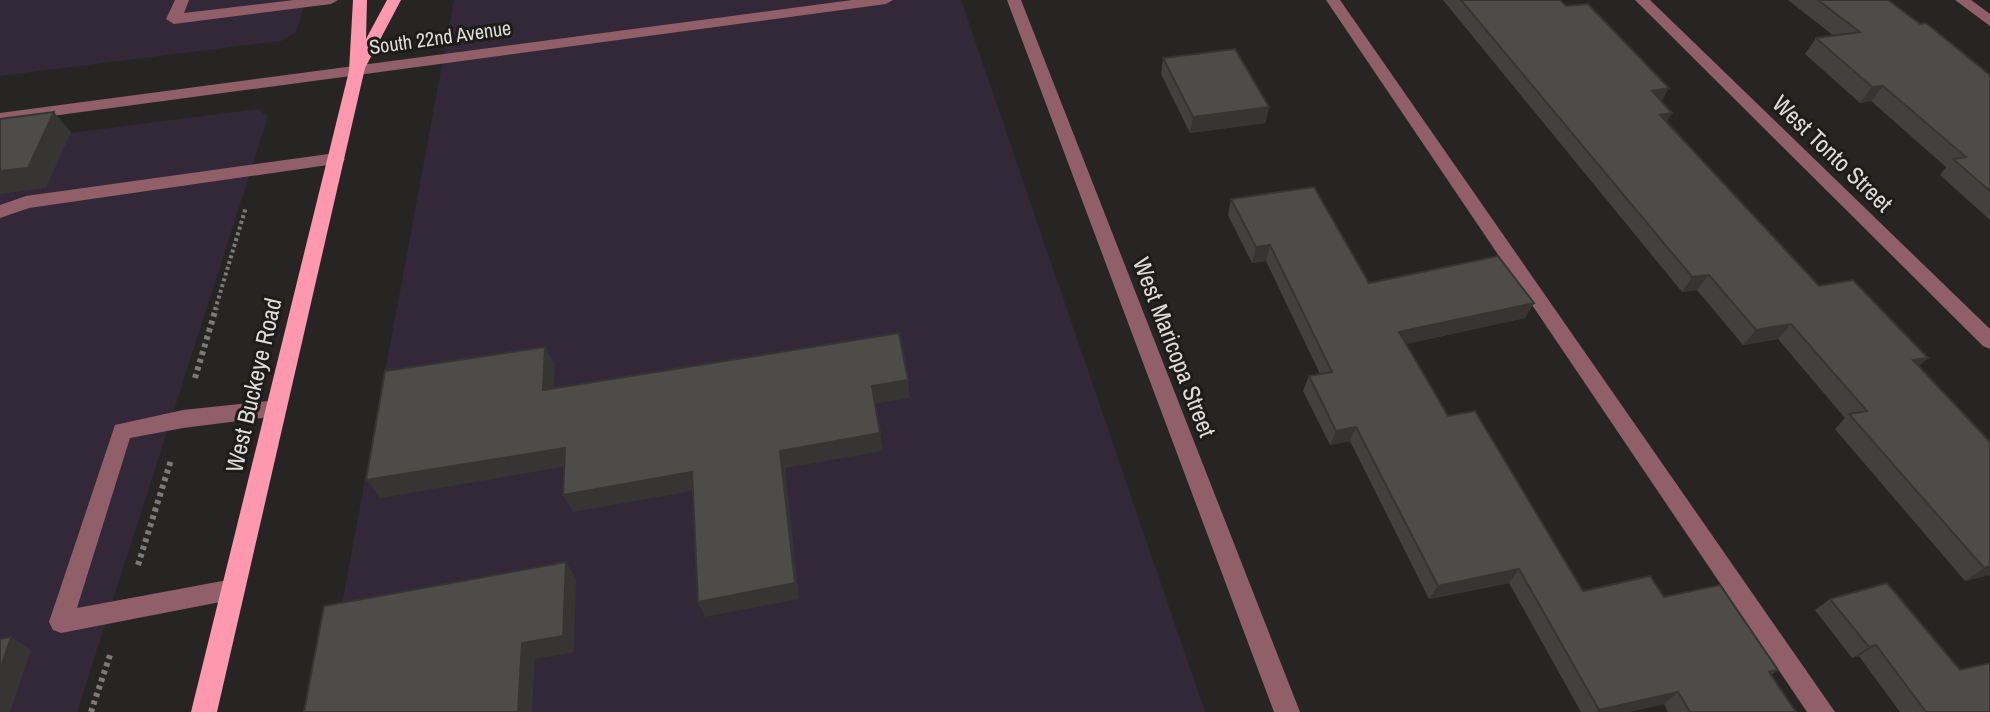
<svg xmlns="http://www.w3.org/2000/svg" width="1990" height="712" font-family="'Archivo Narrow',sans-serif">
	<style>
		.industrial { fill: #322837 }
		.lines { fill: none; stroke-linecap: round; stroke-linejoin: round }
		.path-far1 { stroke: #7c7a79; stroke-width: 4; stroke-dasharray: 3 3; stroke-linecap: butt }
		.path { stroke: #7c7a79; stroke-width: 6; stroke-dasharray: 4 4; stroke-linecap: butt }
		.minor { fill: #915f6a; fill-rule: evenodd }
		.major { fill: #fe98ae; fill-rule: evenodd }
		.wall { fill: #43413f }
		.shaded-wall { fill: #373533 }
		.building { fill: #4e4c49; stroke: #373533; stroke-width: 2 }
		.labels { text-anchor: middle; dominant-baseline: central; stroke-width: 6; stroke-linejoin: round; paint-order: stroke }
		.far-street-label { font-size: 20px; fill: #dddcdb; stroke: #1d1c19 }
		.street-label { font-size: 24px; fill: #dddcdb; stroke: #1d1c19 }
	</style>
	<rect width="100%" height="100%" fill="#272523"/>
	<g class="industrial">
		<path d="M0,0H306L296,32L281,41L0,76Z"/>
		<path d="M454,0H961L1205,712H322Z"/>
		<path d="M258,109L268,117L77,712H0V142Z"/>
	</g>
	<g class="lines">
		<path class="path-far1" d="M215,310L246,207"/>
		<g class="path">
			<path d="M195,378L216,308"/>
			<path d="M138,565L171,460"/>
			<path d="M91,712L110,655"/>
		</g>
		<g class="minor">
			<path d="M175,0H189L184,13L294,0H338L331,4L174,24L166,19Z"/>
			<path d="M852,0H893L886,4L0,123V113Z"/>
			<path d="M1007,0H1021L1300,712H1274Z"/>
			<path d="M1326,0H1340L1835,712H1807Z"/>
			<path d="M1635,0H1650L1990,329V349L1983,346Z"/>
			<path d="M1955,0H1971L1990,14V26Z"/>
			<path d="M336,153L345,159L342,163L29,208L0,218V205L26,196Z"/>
			<path d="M277,400L284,402L287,408L284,414L277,416L183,428L130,438L77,608L233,579L241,582L245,590L241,598L61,633L53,630L49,622L115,425L183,410Z"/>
		</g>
		<path class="major" d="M353,0H367L366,39L387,0H401L365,68L217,712H191L349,71Z"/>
	</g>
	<g class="wall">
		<path d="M1443,0H1560L1662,101L1667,122L1819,286L1928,358L1919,366L1990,575L1965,581L1835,429L1845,418L1778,339L1743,345L1697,290L1682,292Z"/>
		<path d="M1788,0H1888L1990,75V220L1940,175L1946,167L1871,101L1860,103L1805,54L1816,38L1834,36Z"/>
		<path d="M1163,58L1269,107L1265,123L1190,133L1161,74Z"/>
		<path d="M1231,199L1369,283L1534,303L1525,318L1406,344L1448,416L1583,591L1664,597L1778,670L1771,675L1796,712H1668L1664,704L1628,712H1581L1509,583L1429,599L1350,441L1330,445L1303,391L1309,376L1320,374L1266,261L1252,263L1228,215Z"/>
		<path d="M1830,599L1960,670L1990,712H1900L1859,656L1852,658L1815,610Z"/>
	</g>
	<g class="shaded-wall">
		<path d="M1883,86L1871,101L1860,103L1872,87Z"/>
		<path d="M1669,88L1660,104L1652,91Z"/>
		<path d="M1269,107L1265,123L1190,133L1193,117Z"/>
		<path d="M54,112L71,132L46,188L0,194V171Z"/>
		<path d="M1672,113L1663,128L1660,115Z"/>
		<path d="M1270,245L1266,261L1252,263L1256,247Z"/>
		<path d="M1709,275L1697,290L1682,292L1692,277Z"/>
		<path d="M1534,303L1525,318L1393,347L1399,332Z"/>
		<path d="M1791,324L1778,339L1743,345L1756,330Z"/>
		<path d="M545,347L555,365L553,408L543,390Z"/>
		<path d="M1928,358L1912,372L1913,360Z"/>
		<path d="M908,380L910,398L874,404L872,386Z"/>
		<path d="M1356,427L1350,441L1330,445L1336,431Z"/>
		<path d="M880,433L883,451L785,468L799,599L705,617L698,602L780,451Z"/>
		<path d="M565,448L574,465L380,498L366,480Z"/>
		<path d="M692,472L698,490L573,512L563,495Z"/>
		<path d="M566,562L576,579L574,652L535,659L532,712H518L522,643Z"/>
		<path d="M1990,566V575L1965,581L1984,568Z"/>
		<path d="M1519,569L1509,583L1429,599L1438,586Z"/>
		<path d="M11,637L31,650L10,712H0V670Z"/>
		<path d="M1876,645L1859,656L1852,658L1869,647Z"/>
		<path d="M1678,692L1664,704L1628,712H1596L1599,710Z"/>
	</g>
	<g class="building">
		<path d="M1461,0H1560L1566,6L1588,4L1669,88L1652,91L1672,113L1660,115L1819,286L1853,280L1928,358L1913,360L1990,442V566L1984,568L1849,414L1867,411L1791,324L1756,330L1709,275L1692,277Z"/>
		<path d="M1818,0H1888L1920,24L1926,23L1990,75V191L1953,159L1966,157L1883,86L1872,87L1816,38L1860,32Z"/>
		<path d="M1235,49L1269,107L1193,117L1163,58Z"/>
		<path d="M54,112L28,168L0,171V119Z"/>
		<path d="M1314,187L1369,283L1498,256L1534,303L1399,332L1448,416L1475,411L1583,591L1650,576L1664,597L1720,585L1778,670L1769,672L1796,712H1690L1678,692L1599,710L1519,569L1438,586L1356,427L1336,431L1309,376L1332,372L1270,245L1256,247L1231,199Z"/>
		<path d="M899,333L908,380L872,386L880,433L780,451L795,583L698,602L692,472L563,495L565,448L366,480L385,371L545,347L543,390Z"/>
		<path d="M566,562L563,636L522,643L518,712H304L324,606Z"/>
		<path d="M1887,583L1960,670L1990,663V712H1926L1876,645L1869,647L1830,599Z"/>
		<path d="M11,637L0,670V639Z"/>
	</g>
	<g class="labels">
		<g class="far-street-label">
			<text transform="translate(440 37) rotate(-8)">South 22nd Avenue</text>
		</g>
		<g class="street-label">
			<text transform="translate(1833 153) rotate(44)">West Tonto Street</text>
			<text transform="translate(1175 347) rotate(69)">West Maricopa Street</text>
			<text transform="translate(253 385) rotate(-77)">West Buckeye Road</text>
		</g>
	</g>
</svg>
